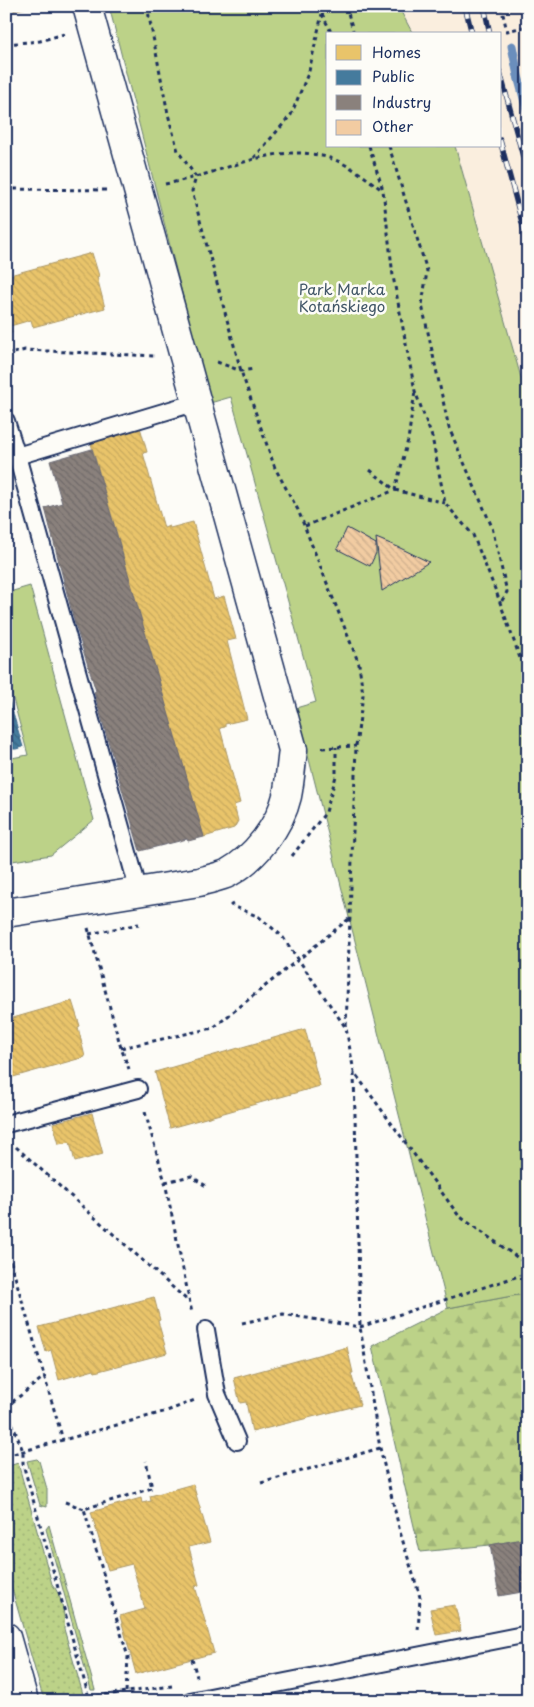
<svg xmlns="http://www.w3.org/2000/svg" width="534" height="1707" font-family="'Playpen Sans',sans-serif">
	<style>
		.built { fill: #faeede }
		.grass { fill: url(#grass-dots); stroke: #6c8073 }
		.forest { fill: url(#forest-firs); stroke: #6c8073 }
		.park { fill: #bcd288; stroke: #6c8073 }
		.homes { fill: url(#homes-back-hatch); stroke: #ab9766 }
		.public { fill: url(#public-back-hatch); stroke: #38648a }
		.industry { fill: url(#industry-back-hatch); stroke: #696873 }
		.lines { fill: none; stroke-linecap: round; stroke-linejoin: round }
		.stream { stroke: #6b8ebc; stroke-width: 9 }
		.building { fill: url(#building-back-hatch); stroke: #1b2f5e }
		.service-casing { stroke: #1b2f5e; stroke-width: 20 }
		.minor-casing { stroke: #1b2f5e; stroke-width: 31 }
		.tertiary-casing { stroke: #1b2f5e; stroke-width: 31 }
		.path { stroke: #1b2f5e; stroke-width: 3; stroke-dasharray: 4 4; stroke-linecap: butt }
		.service { stroke: #fdfcf7; stroke-width: 16 }
		.minor { stroke: #fdfcf7; stroke-width: 28 }
		.tertiary { stroke: #fdfcf7; stroke-width: 28 }
		.rail-casing { stroke: #1b2f5e; stroke-width: 5.5 }
		.rail { stroke: #fdfcf7; stroke-width: 4; stroke-dasharray: 11; stroke-linecap: butt }
		.labels { text-anchor: middle; dominant-baseline: central; stroke-width: 5; stroke-linejoin: round; paint-order: stroke }
		.park-label { font-size: 15px; fill: #435868; stroke: #fdfcf7 }
	</style>
	<defs>
		<pattern id="grass-dots" width="8" height="8" patternUnits="userSpaceOnUse" patternTransform="scale(1.25)"><rect width="8" height="8" fill="#bcd288"/><path d="M2 2h.1M6 6h.1" fill="none" stroke="#a1b578" stroke-width="1.8" stroke-linecap="round"/></pattern>
		<pattern id="forest-firs" width="22" height="20" patternUnits="userSpaceOnUse" patternTransform="scale(1.25)"><rect width="22" height="20" fill="#bcd288"/><path d="M5 1l3.5 6h-7zM16 11l3.5 6h-7z" fill="#a1b578"/></pattern>
		<pattern id="homes-back-hatch" width="6" height="6" patternUnits="userSpaceOnUse" patternTransform="scale(1.25)"><rect width="6" height="6" fill="#e9c46a"/><path d="M-1 5l2 2M0 0l6 6M5-1l2 2" fill="none" stroke="#c7a95e"/></pattern>
		<pattern id="public-back-hatch" width="6" height="6" patternUnits="userSpaceOnUse" patternTransform="scale(1.25)"><rect width="6" height="6" fill="#457b9d"/><path d="M-1 5l2 2M0 0l6 6M5-1l2 2" fill="none" stroke="#396583"/></pattern>
		<pattern id="industry-back-hatch" width="6" height="6" patternUnits="userSpaceOnUse" patternTransform="scale(1.25)"><rect width="6" height="6" fill="#8a817c"/><path d="M-1 5l2 2M0 0l6 6M5-1l2 2" fill="none" stroke="#706a69"/></pattern>
		<pattern id="building-back-hatch" width="6" height="6" patternUnits="userSpaceOnUse" patternTransform="scale(1.25)"><rect width="6" height="6" fill="#f2cca2"/><path d="M-1 5l2 2M0 0l6 6M5-1l2 2" fill="none" stroke="#cfb08e"/></pattern>
	</defs>
	<rect width="100%" height="100%" fill="#fdfcf7"/>
	<filter id="ink" filterUnits="userSpaceOnUse"><feTurbulence type="fractalNoise" baseFrequency=".02" numOctaves="2"/><feDisplacementMap in="SourceGraphic" scale="10" xChannelSelector="R" yChannelSelector="G"/><feConvolveMatrix kernelMatrix="1 2 1 2 8 2 1 2 1" color-interpolation-filters="sRGB"/></filter>
	<g filter="url(#ink)">
		<path class="built" d="M398,6H528V402L455,146H500V34H413Z"/>
		<g class="grass">
			<path d="M37,1459L39,1461L47,1489V1507L40,1505L27,1461Z"/>
			<path d="M18,1463L52,1584C61,1594 66,1615 64,1629L85,1701H47L42,1694L6,1568V1467Z"/>
			<path d="M49,1525L95,1690H91L46,1529Z"/>
		</g>
		<path class="forest" d="M528,1293V1538L490,1545L420,1552L372,1346L448,1308Z"/>
		<g class="park">
			<path d="M109,6H398L413,34H328V146H455L528,402V1293L448,1308L296,708L316,702L231,397L210,403Z"/>
			<path d="M30,586L94,820L51,855L6,862V759L28,755L6,673V624L13,591Z"/>
		</g>
		<g class="homes">
			<path d="M6,6H31L6,13Z"/>
			<path d="M92,253L99,276L97,277L105,308L33,327L31,320L10,326L12,333L6,334V276Z"/>
			<path d="M140,427L147,452L143,453L164,528L169,526L170,528L193,522L214,599L224,596L236,639L227,641L247,719L225,724V727L220,728L240,803L234,805L238,821L234,828L204,837L90,440Z"/>
			<path d="M72,1001L80,1026L78,1027L85,1057L6,1079V1020Z"/>
			<path d="M305,1029L320,1086L170,1128L155,1072Z"/>
			<path d="M92,1113L103,1154L75,1162L70,1142L59,1144L53,1123Z"/>
			<path d="M154,1297L160,1320L158,1321L167,1353L95,1372L94,1370L59,1380L51,1350L46,1352L39,1327Z"/>
			<path d="M347,1347L353,1373H351L360,1405L252,1432L246,1402L240,1403L234,1378Z"/>
			<path d="M193,1484L210,1542L189,1547L199,1585L195,1586L214,1653L136,1674L120,1616L145,1609L132,1564L108,1570L91,1512L141,1498L142,1503L151,1501L150,1496Z"/>
			<path d="M455,1605L461,1631L436,1635L430,1609Z"/>
		</g>
		<path class="public" d="M6,690L23,747L16,749H6Z"/>
		<g class="industry">
			<path d="M92,449L204,837L188,841L187,839L140,851L94,692L96,691L75,624L45,508L62,503L50,461Z"/>
			<path d="M528,1538V1591L499,1596L490,1545Z"/>
		</g>
		<g class="lines">
			<path class="stream" d="M512,46L518,76L528,113"/>
		</g>
		<g class="building">
			<path d="M347,528L376,544V553L370,566L337,549Z"/>
			<path d="M376,538L398,547L429,562L382,591Z"/>
		</g>
		<g class="lines">
			<g class="service-casing">
				<g id="service">
					<path d="M6,421L17,456"/>
					<path d="M139,892L17,456L197,402"/>
					<path d="M6,1124L138,1089"/>
					<path d="M206,1330L217,1394L237,1441"/>
					<path d="M190,1701L528,1634"/>
				</g>
			</g>
			<g class="minor-casing">
				<path id="minor" d="M6,913L199,882C208,879 220,877 228,873C255,858 280,826 287,796C290,781 291,765 293,750L87,6"/>
			</g>
			<g class="tertiary-casing">
				<path id="tertiary" d="M6,1637L24,1701"/>
			</g>
			<g class="path">
				<path d="M147,6L168,114L178,151L196,177L192,191L241,371L275,468L298,510L359,664L363,695L356,746L346,1028L354,1072L459,1216L528,1265"/>
				<path d="M321,6L322,14L332,34"/>
				<path d="M346,6L354,34"/>
				<path d="M501,6L507,31L528,26"/>
				<path d="M6,44L40,41L64,34"/>
				<path d="M369,146L383,190L393,276L415,391L432,437L445,503L473,535L497,594L520,658L528,668"/>
				<path d="M389,146L427,271L422,305L449,428L492,527L507,592L500,604"/>
				<path d="M254,158L291,115L309,71L322,14"/>
				<path d="M165,184C175,182 185,180 195,177C237,166 278,145 322,156C345,161 364,176 382,190"/>
				<path d="M6,189L107,190"/>
				<path d="M6,344L10,354"/>
				<path d="M6,355L25,350L155,356"/>
				<path d="M217,362L241,371L254,369"/>
				<path d="M370,470L395,490L445,503"/>
				<path d="M305,526L395,490L408,440L415,391"/>
				<path d="M322,748L356,746"/>
				<path d="M292,856L326,812L336,776V747"/>
				<path d="M233,904L231,905L259,917L282,936L346,1028"/>
				<path d="M88,928L121,1048L129,1069"/>
				<path d="M89,934L139,924"/>
				<path d="M121,1048L213,1028L350,918"/>
				<path d="M354,1073L360,1327L380,1448L400,1532L420,1597L418,1632"/>
				<path d="M145,1112L165,1182L192,1313"/>
				<path d="M16,1147L188,1301"/>
				<path d="M165,1182L191,1176L206,1186"/>
				<path d="M6,1246L63,1440"/>
				<path d="M242,1323L283,1314L360,1327L528,1273"/>
				<path d="M6,1407L45,1376"/>
				<path d="M6,1408L23,1451V1464L90,1701"/>
				<path d="M6,1456L167,1411L195,1400"/>
				<path d="M261,1483L380,1448"/>
				<path d="M65,1502L84,1509"/>
				<path d="M192,1659L197,1677"/>
				<path d="M126,1692L128,1657L84,1509L152,1488L146,1461"/>
				<path d="M89,1697L172,1686"/>
			</g>
			<use href="#service" class="service"/>
			<use href="#minor" class="minor"/>
			<use href="#tertiary" class="tertiary"/>
			<g class="rail-casing">
				<g id="rail">
					<path d="M465,6L472,34"/>
					<path d="M484,6L490,34"/>
					<path d="M500,72L528,175"/>
					<path d="M500,140L528,245"/>
				</g>
			</g>
			<use href="#rail" class="rail"/>
		</g>
	</g>
	<g class="labels">
		<g class="park-label">
			<text x="342" y="288">Park Marka<tspan x="342" dy="17">Kotańskiego</tspan></text>
		</g>
	</g>
	<rect width="534" height="1707" fill="none" stroke="#fdfcf7" stroke-width="25"/>
	<rect x="12" y="12" width="509" height="1682" fill="none" stroke="#1b2f5e" stroke-width="2" filter="url(#ink)"/>
	<rect x="326" y="32" width="175" height="115" fill="#fdfcf7" stroke="#a3aaba"/>
	<rect x="336" y="45" width="25" height="15" fill="#e9c46a" stroke="#a3aaba"/>
	<text x="372" y="58" font-size="15" fill="#1b2f5e">Homes</text>
	<rect x="336" y="70" width="25" height="15" fill="#457b9d" stroke="#a3aaba"/>
	<text x="372" y="82" font-size="15" fill="#1b2f5e">Public</text>
	<rect x="336" y="95" width="25" height="15" fill="#8a817c" stroke="#a3aaba"/>
	<text x="372" y="108" font-size="15" fill="#1b2f5e">Industry</text>
	<rect x="336" y="120" width="25" height="15" fill="#f2cca2" stroke="#a3aaba"/>
	<text x="372" y="132" font-size="15" fill="#1b2f5e">Other</text>
</svg>
